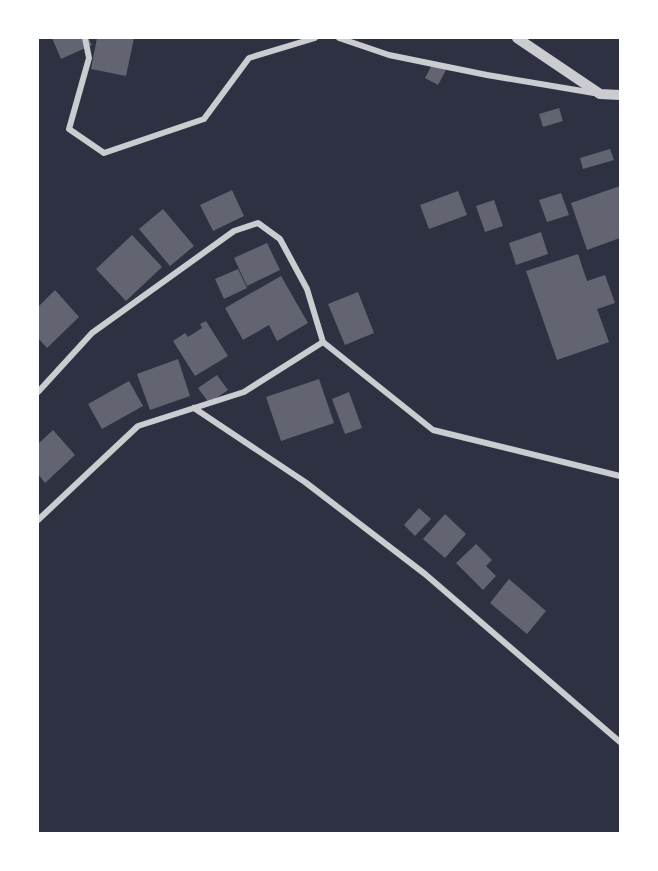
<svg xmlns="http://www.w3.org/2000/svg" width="658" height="871" font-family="'Space Grotesk',sans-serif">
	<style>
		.building { fill: #626471 }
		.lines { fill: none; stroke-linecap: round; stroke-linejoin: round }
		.minor { stroke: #caccd0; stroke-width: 6 }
		.tertiary { stroke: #caccd0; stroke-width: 10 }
	</style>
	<rect width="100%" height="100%" fill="#2d3142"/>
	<g class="building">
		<path d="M52,38H88L92,45L61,59Z"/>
		<path d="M97,38H134L126,76L91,69Z"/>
		<path d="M433,63L446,70L438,85L425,78Z"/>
		<path d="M559,108L563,121L543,127L539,114Z"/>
		<path d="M610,149L614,160L583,169L580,158Z"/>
		<path d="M620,186V238L587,250L571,203Z"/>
		<path d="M232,190L244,216L213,231L200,205Z"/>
		<path d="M458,191L467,215L429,229L420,205Z"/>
		<path d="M561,193L569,215L547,222L539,200Z"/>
		<path d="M494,200L503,226L485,232L476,206Z"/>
		<path d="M163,209L194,246L170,266L139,229Z"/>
		<path d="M541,232L548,254L516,265L509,243Z"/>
		<path d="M132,235L162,267L126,301L96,269Z"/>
		<path d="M267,243L280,270L247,286L234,258Z"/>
		<path d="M578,254L587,281L605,275L615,303L597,309L609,342L557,360L526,271Z"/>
		<path d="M238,269L247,288L224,299L215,279Z"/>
		<path d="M281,276L308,323L277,341L269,325L243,340L225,308Z"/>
		<path d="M55,290L79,317L47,348L38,338V307Z"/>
		<path d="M358,292L374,333L345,345L328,304Z"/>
		<path d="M206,321L228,356L195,376L173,341L185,333L188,337L202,328L200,324Z"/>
		<path d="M178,359L190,396L150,410L137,374Z"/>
		<path d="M217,375L228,390L209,403L198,388Z"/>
		<path d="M319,379L334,423L281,441L266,397Z"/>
		<path d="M129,381L143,406L102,429L88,404Z"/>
		<path d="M349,392L362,428L345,434L332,399Z"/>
		<path d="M53,430L75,455L45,483L38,474V444Z"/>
		<path d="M419,508L431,519L415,536L404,525Z"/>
		<path d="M445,514L466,534L445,558L423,539Z"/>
		<path d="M476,544L492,560L486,566L496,576L483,590L456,563Z"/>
		<path d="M509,579L546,611L527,634L490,603Z"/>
	</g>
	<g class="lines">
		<g class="minor">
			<path d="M85,38L89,58L69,129L104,153L204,119L249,58L315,38"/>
			<path d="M339,38L389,55L487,75L594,93"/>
			<path d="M38,392L92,333L234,231L258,223L280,239L307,289L323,342"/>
			<path d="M194,408L305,482L425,574L620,742"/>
			<path d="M38,520L138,426L244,392L323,342L433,430L620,476"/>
		</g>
		<path class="tertiary" d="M517,38L600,94L620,95"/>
	</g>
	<rect width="658" height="871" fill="none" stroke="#ffffff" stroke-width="78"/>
</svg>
